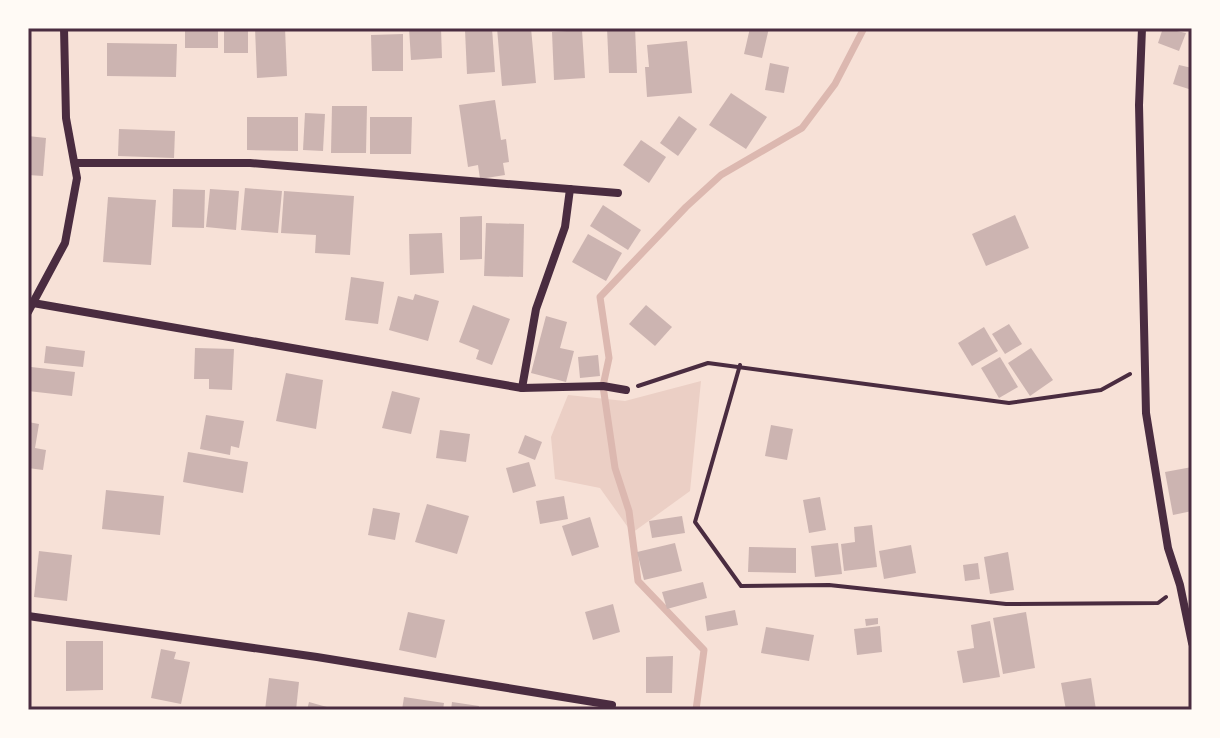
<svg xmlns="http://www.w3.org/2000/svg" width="1220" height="738" font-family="'Work Sans',sans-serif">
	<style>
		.green { fill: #ebcfc5 }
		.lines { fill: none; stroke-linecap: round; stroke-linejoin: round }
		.stream { stroke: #dcb8b0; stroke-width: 7 }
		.building { fill: #ccb4b1 }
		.path { stroke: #4a2c40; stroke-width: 4 }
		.minor { stroke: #4a2c40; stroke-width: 8 }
		.neatline { fill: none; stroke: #4a2c40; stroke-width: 3 }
	</style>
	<rect width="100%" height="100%" fill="#f7e1d7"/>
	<path class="green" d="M701,381L690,491L632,533L600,488L555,479L551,437L568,395L625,401Z"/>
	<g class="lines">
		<path class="stream" d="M696,710L704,650L638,581L629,511L615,468L603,386L609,358L600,297L686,207L721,175L802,128L835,84L864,28"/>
	</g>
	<g class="building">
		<rect x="117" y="28" width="47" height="3"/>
		<rect x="185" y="28" width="33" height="20"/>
		<rect x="224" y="28" width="24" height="25"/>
		<path d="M255,28H285L287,76L257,78Z"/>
		<path d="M409,28H441L442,58L411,60Z"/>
		<path d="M492,28L495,72L467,74L465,30Z"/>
		<path d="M497,28H531L536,83L502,86Z"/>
		<path d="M607,28H635L637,73H609Z"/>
		<path d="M750,28H769L762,58L744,54Z"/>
		<path d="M1163,28L1186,33L1179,51L1158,43Z"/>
		<path d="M582,30L585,78L554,80L552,32Z"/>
		<path d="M403,34V71H372L371,35Z"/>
		<path d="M687,41L692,93L647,97L645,67H649L647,45Z"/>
		<path d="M107,43L177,44L176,77L107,76Z"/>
		<path d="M770,63L789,67L784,93L765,90Z"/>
		<path d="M1179,65L1192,68V90L1173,84Z"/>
		<path d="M731,93L767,117L746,149L709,125Z"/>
		<path d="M495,100L501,140L506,139L509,162L503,163L505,175L480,179L478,165L468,167L459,105Z"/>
		<path d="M332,106H367L366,153H331Z"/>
		<path d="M305,113L325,114L323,151L303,150Z"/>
		<path d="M679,116L697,129L678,156L660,143Z"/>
		<path d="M247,117H298V151L247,150Z"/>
		<path d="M370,117H412L411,154H370Z"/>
		<path d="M119,129L175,131L174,158L118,156Z"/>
		<path d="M28,136L46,138L43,176L28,175Z"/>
		<path d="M641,140L666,157L649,183L623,165Z"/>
		<path d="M245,188L282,191L278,233L241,230Z"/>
		<path d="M173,189L205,190L204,228L172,227Z"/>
		<path d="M210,189L239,191L236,230L206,227Z"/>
		<path d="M284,191L354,196L350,255L315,253L316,235L281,233Z"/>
		<path d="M108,197L156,200L151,265L103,262Z"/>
		<path d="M603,205L641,230L628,250L590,226Z"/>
		<path d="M1015,215L1029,248L986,266L972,234Z"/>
		<path d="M482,216V259L460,260V217Z"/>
		<path d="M486,223L524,224L523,277L484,276Z"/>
		<path d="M442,233L444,273L410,275L409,234Z"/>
		<path d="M588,234L622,253L606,281L572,262Z"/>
		<path d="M351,277L384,282L378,324L345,320Z"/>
		<path d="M415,294L439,301L428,341L389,330L398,296L413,300Z"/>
		<path d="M473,305L510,319L492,365L476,359L479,350L459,342Z"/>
		<path d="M646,305L672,327L655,346L629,324Z"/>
		<path d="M546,316L567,322L560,348L574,351L566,382L531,373Z"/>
		<path d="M1009,324L1022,344L1005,354L992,334Z"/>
		<path d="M984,327L998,351L972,366L958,343Z"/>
		<path d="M46,346L85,351L83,367L44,363Z"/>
		<path d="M195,348L234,349L232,390L209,389V379H194Z"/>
		<path d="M1031,348L1053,380L1030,396L1008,363Z"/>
		<path d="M598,355L600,376L580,378L578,357Z"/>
		<path d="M1000,357L1018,387L999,398L981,368Z"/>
		<path d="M31,367L75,372L72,396L28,391Z"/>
		<path d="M286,373L323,380L316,429L276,421Z"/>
		<path d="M392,391L420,398L411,434L382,428Z"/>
		<path d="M206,415L244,421L239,448L231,446L230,455L200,449Z"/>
		<path d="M28,422L39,424L35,448L46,450L43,470L28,468Z"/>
		<path d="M771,425L793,429L787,460L765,456Z"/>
		<path d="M440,430L470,434L466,462L436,458Z"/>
		<path d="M525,435L542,442L535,460L518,453Z"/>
		<path d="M188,452L248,462L243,493L183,482Z"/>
		<path d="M529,462L536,486L513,493L506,468Z"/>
		<path d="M1192,467V511L1173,515L1165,472Z"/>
		<path d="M106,490L164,496L160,535L102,529Z"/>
		<path d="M564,496L568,519L540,524L536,501Z"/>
		<path d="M820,497L826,530L809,533L803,500Z"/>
		<path d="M427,504L469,516L457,554L415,542Z"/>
		<path d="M373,508L400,513L395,540L368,535Z"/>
		<path d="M682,516L685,533L652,538L649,521Z"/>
		<path d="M590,517L599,547L572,556L562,526Z"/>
		<path d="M872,525L877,567L844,571L841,544L855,542L854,527Z"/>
		<path d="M675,543L682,571L644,580L637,552Z"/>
		<path d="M838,543L842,574L815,577L811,546Z"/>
		<path d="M911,545L916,573L884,579L879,551Z"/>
		<path d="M749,547L796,548V573L748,572Z"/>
		<path d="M39,551L72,555L67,601L34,597Z"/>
		<path d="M1008,552L1014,590L990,594L984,557Z"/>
		<path d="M978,563L980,579L965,581L963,565Z"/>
		<path d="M703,582L707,598L667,609L662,592Z"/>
		<path d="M613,604L620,632L593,640L585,612Z"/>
		<path d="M735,610L738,625L707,631L705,616Z"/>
		<path d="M408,612L445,620L436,658L399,650Z"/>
		<path d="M1026,612L1035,668L1003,674L993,618Z"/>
		<path d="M878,618V624L866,626L865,619Z"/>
		<path d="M990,621L1000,677L963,683L957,651L974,648L971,625Z"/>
		<path d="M880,626L882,652L857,655L854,629Z"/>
		<path d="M766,627L814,635L809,661L761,653Z"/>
		<path d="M66,641H103V690L66,691Z"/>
		<path d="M161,649L176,652L174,659L190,662L181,704L151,698Z"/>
		<path d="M673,656L672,693H646V657Z"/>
		<path d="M269,678L299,682L296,710H265Z"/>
		<path d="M1091,678L1096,710H1066L1061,683Z"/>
		<path d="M404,697L444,703L443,710H402Z"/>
		<path d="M309,702L334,709V710H307Z"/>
		<path d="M452,702L479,706L478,710H451Z"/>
	</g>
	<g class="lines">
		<g class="path">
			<path d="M740,365L695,522L741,586L829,585L1006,604L1158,603L1166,597"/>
			<path d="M638,386L708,363L1009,403L1101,390L1130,374"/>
		</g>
		<g class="minor">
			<path d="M1142,28L1139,105L1146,413L1168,548L1180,585L1192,643"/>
			<path d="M75,163H250L618,193"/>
			<path d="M33,303L522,388L603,386L626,390"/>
			<path d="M28,312L65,243L77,178L66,118L64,28"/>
			<path d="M522,388L536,309L565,227L570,189"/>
			<path d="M28,616L317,657L612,705L611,710"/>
		</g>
	</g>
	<rect width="1220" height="738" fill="none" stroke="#fffaf5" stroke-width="60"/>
	<rect x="30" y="30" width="1160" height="678" class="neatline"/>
</svg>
